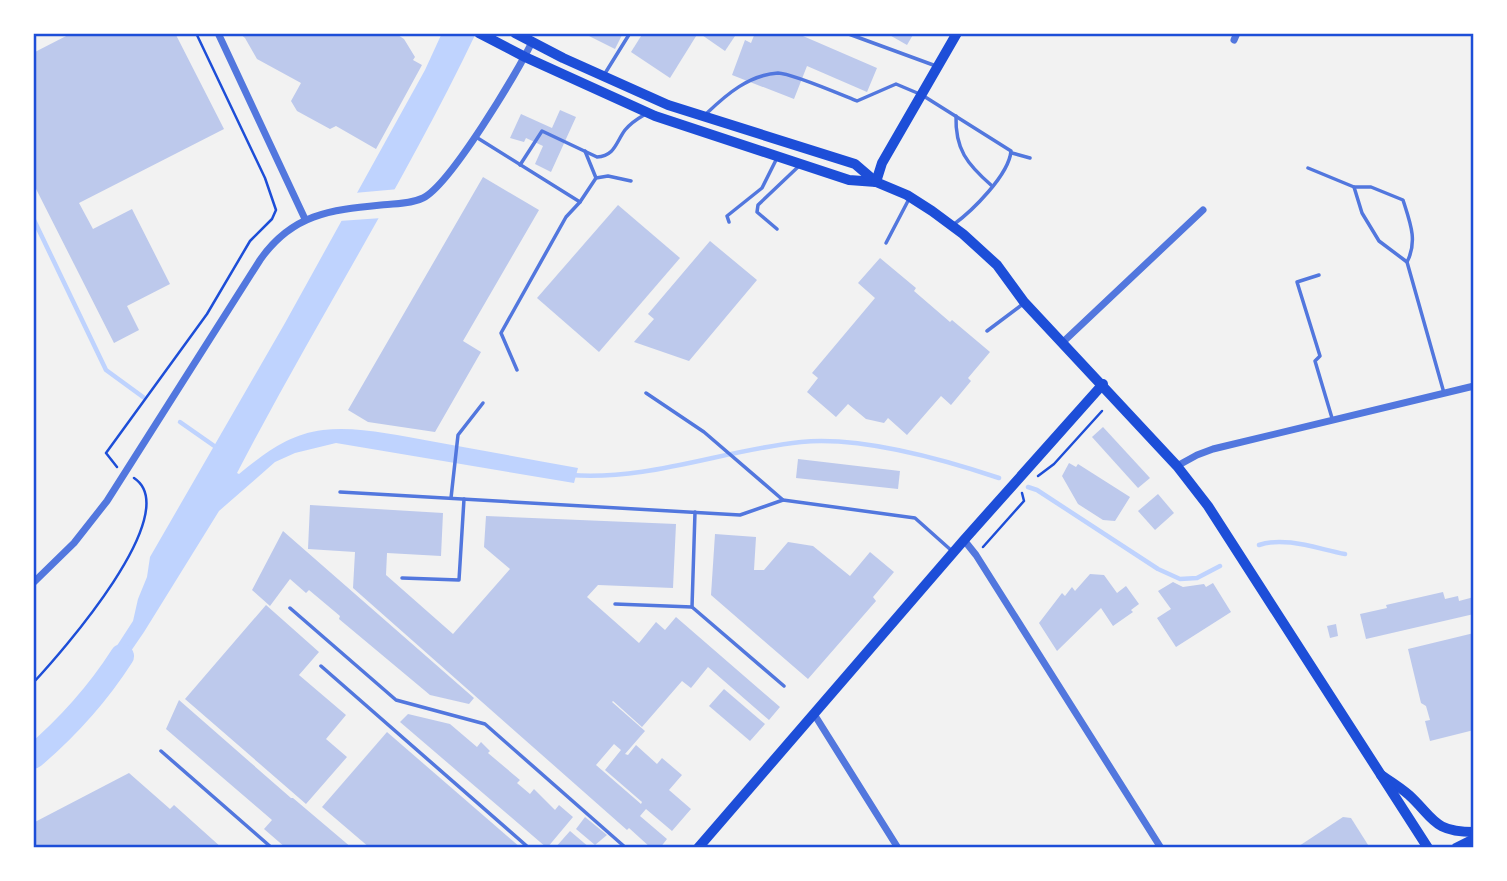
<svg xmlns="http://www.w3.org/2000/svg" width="1507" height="881" font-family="'Space Grotesk',sans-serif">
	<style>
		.water { fill: #bfd3fe }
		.pier { fill: #f2f2f2 }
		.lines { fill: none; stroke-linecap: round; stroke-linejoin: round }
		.stream { stroke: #bfd3fe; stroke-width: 4.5 }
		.river { stroke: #bfd3fe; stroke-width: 24 }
		.building { fill: #bdc9ec; fill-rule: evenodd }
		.path { stroke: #1d4ed8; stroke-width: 2.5 }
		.service { stroke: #5277de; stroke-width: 3.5 }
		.minor { stroke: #5277de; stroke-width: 7 }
		.secondary { stroke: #1d4ed8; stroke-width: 10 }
		.primary { stroke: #1d4ed8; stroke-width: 10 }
		.trunk { stroke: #1d4ed8; stroke-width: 10 }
		.neatline { fill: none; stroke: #1d4ed8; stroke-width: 2.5 }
	</style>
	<rect width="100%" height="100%" fill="#f2f2f2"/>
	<path class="water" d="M442,33H476C404,184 314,325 237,473L239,474C265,453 289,434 323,430C357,426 396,435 430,441C479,450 529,459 578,468L574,483L336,443L295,453L275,462L219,511L144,632L107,686L96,678L133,621L138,599L147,577L150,557L285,323L425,70Z"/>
	<path class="pier" d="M399,189L382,218L339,221L354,193Z"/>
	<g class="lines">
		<g class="stream">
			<path d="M33,218L106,370L143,397"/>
			<path d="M180,422L220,450"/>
			<path d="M570,475C650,481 723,450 801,442C861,436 942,459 999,478"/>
			<path d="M1028,487L1037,490L1158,569L1180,579L1197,578L1220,566"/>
			<path d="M1259,545C1285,536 1318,549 1345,554"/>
		</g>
		<path class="river" d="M33,757C68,727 97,695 122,656"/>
	</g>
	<g class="building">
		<path d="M72,33H175L224,129L79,203L93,229L132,209L170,284L127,306L139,330L114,343L33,183V53Z"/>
		<path d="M239,33H395L404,39L415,57L413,60L422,65L376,149L336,126L330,129L297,111L291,101L301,83L257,59L245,38Z"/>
		<path d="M590,33H623L615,49L589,36Z"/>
		<path d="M643,33H698L670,78L631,52Z"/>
		<path d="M699,33H737L725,51Z"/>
		<path d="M755,33H796L877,68L867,92L807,66L794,99L732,75L745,40L751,43Z"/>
		<path d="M886,33H914L907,45Z"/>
		<path d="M560,110L576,117L551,172L535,164L543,146L526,138L524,142L510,138L521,114L552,128Z"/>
		<path d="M483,177L539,210L463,341L481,352L435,432L368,422L348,410Z"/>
		<path d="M618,205L680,258L599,352L537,298Z"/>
		<path d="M710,241L757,280L689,361L634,342L654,319L648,314Z"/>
		<path d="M880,258L916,288L914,291L950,322L952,320L990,352L968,378L971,381L951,405L941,396L907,435L888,418L884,423L866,419L848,404L836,417L807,392L818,378L812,373L875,298L858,283Z"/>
		<path d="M1103,427L1150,478L1138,488L1092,437Z"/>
		<path d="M798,459L900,471L898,489L796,478Z"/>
		<path d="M1069,463L1076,467L1078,464L1130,497L1115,521L1103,520L1078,504L1062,476Z"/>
		<path d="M1158,494L1174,513L1155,530L1138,511Z"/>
		<path d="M310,505L443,513L441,556L387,553L386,575L453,634L510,569L484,547L486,516L676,524L673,588L598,585L587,597L639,643L656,622L665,630L676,617L780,707L769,720L708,667L691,688L682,681L642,727L613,701L612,702L645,731L625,754L628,755L636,745L657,764L662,758L682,775L669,790L691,809L672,831L646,809L640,816L667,839L660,848H651L629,828L627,830L353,588L355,552L308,549ZM614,744L621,750L605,770L642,802L641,804L596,765Z"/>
		<path d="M283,531L474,698L469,704L430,695L339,619L340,616L309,590L306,593L290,579L270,606L252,590Z"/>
		<path d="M715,534L756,537L754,570H764L788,542L813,546L850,576L870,552L894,572L873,597L876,601L808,679L711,595Z"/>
		<path d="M1090,574L1104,575L1117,593L1126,586L1139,604L1131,610L1133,612L1113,626L1101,608L1057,651L1039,623L1062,593L1065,596L1072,587L1075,591Z"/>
		<path d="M1173,582L1183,587L1204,584L1206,587L1213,583L1231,612L1176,647L1157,618L1171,609L1158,591Z"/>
		<path d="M1443,592L1445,599L1458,596L1459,601L1474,597V614L1366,639L1360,614L1387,608L1386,605Z"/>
		<path d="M266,605L319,652L299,675L346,715L326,739L347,757L306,804L185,699Z"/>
		<path d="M1336,624L1338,636L1330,638L1327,626Z"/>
		<path d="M1474,633V730L1430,741L1425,721L1430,720L1426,706L1421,703L1408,649Z"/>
		<path d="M724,689L765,724L750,741L709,706Z"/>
		<path d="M179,700L291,798H293L352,848H286L264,829L272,820L166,729Z"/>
		<path d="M408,714L450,724L477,747L481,742L490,751L488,753L520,780L517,783L530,794L534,789L555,810L559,805L573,817L547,848L400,722Z"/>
		<path d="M387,732L521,848H370L322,807Z"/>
		<path d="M129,773L170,809L174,805L222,848H33V823Z"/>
		<path d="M585,817L607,835L595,845L576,829Z"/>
		<path d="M1343,817L1351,818L1370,848H1296Z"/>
		<path d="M570,831L590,848H555Z"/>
	</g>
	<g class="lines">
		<g class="path">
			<path d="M117,467L106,453L207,314L250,241L272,219L276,210L265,178L196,33"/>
			<path d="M1038,476L1054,464L1102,411"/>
			<path d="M983,547L1024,501L1022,493"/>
			<path d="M33,683C60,654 186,512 134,478"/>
		</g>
		<g class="service">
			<path d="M846,33L936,66"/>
			<path d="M604,75L630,33"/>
			<path d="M707,113C727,94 749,75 778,73C791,73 842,95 857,101L896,84L922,95L1011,151C1009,175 972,211 953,225"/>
			<path d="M956,116C955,149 967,164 991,185"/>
			<path d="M476,137L580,202L596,178L608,176L631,181"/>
			<path d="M585,151L596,178"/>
			<path d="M1012,153L1030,158"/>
			<path d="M520,165L542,131L597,157C615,156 616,142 625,130C630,124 637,119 644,115"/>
			<path d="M1308,168L1354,187L1362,213L1379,241L1407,262L1444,393"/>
			<path d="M1354,187H1371L1403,200C1410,222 1418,241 1407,262"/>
			<path d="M729,222L727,216L762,188L776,160"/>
			<path d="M777,229L757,212L758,205L799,166"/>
			<path d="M886,243L909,199"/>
			<path d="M1319,275L1297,282L1320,356L1315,361L1332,418"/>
			<path d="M987,331L1023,304"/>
			<path d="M517,370L501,333L566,217L580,202"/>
			<path d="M646,393L704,432L783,500L915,518L952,551"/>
			<path d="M340,492L740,515L783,500"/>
			<path d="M451,498L458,435L483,403"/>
			<path d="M695,512L692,607L784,686"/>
			<path d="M402,578L459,580L464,499"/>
			<path d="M615,604L692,607"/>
			<path d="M290,608L396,700L485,724L626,848"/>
			<path d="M321,666L529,848"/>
			<path d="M161,751L272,848"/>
		</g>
		<g class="minor">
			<path d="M218,33L305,219"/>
			<path d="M1234,40L1237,33"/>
			<path d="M1062,343L1203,210"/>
			<path d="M1177,466L1197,455L1213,449L1474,386"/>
			<path d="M964,540L976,555L1161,848"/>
			<path d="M33,583L74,543L107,501L260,260C292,214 330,210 381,205C394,204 410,204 423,198C450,185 517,73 532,42"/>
			<path d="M814,714L898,848"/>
		</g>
		<path class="secondary" d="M698,848L964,540L1103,384"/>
		<g class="primary">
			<path d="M1381,775C1390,781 1400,787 1409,795C1434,818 1433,832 1474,832"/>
			<path d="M1456,848L1474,839"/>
		</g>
		<g class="trunk">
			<path d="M479,33L525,57L655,116L849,180L876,182L907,195L932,211L963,234L997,265L1024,302L1177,466L1208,506L1428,848"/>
			<path d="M515,33L563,58L668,105L855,164L876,182"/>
			<path d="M876,182L882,163L957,33"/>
		</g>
	</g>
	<rect width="1507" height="881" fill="none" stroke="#ffffff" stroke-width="70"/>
	<rect x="35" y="35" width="1437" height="811" class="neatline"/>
</svg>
